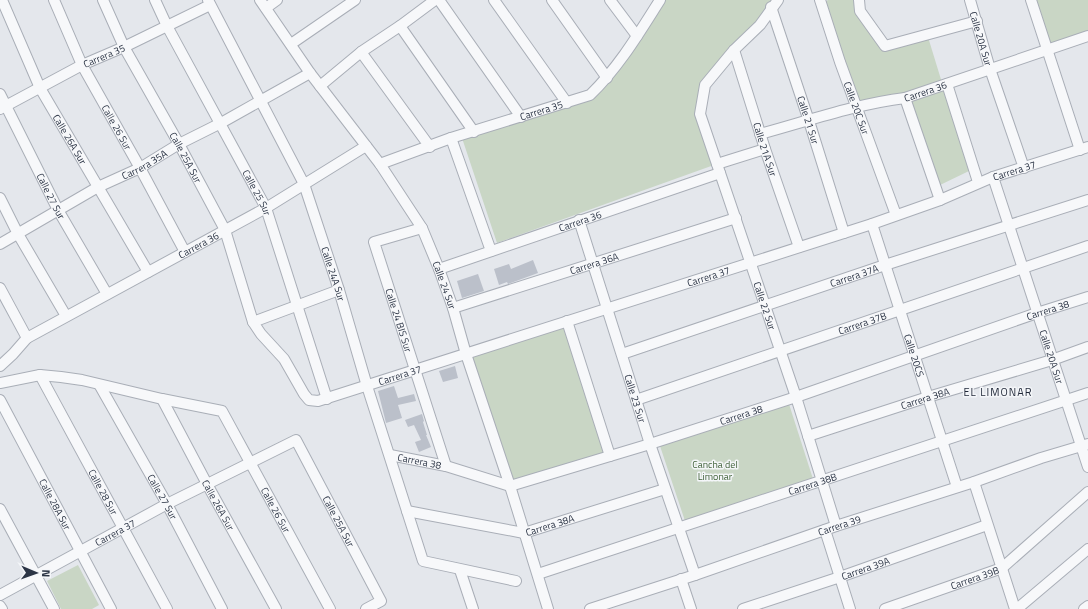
<svg xmlns="http://www.w3.org/2000/svg" width="1088" height="609" font-family="'Titillium Web',sans-serif">
	<style>
		.green { fill: #c9d6c5 }
		.building { fill: #bbc0ca }
		.lines { fill: none; stroke-linecap: round; stroke-linejoin: round }
		.minor-casing { stroke: #a9aeb7; stroke-width: 12 }
		.minor { stroke: #f7f8fa; stroke-width: 10 }
		.labels { text-anchor: middle; dominant-baseline: central; stroke-width: 3; stroke-linejoin: round; paint-order: stroke }
		.street-label { font-size: 10px; fill: #2b3445; stroke: #f4f6f9 }
		.park-label { font-size: 10px; fill: #3f6138; stroke: #f4f6f9 }
		.neighbourhood-label { font-size: 11px; letter-spacing: 1px; fill: #1d2536; stroke: #f4f6f9 }
	</style>
	<rect width="100%" height="100%" fill="#e4e7ec"/>
	<g class="green">
		<path d="M662,0H775L705,83L696,115L714,165L497,243L462,138L592,97Z"/>
		<path d="M828,0H857L886,49L928,37L969,171L938,186L908,94L855,104L825,2Z"/>
		<path d="M1035,0H1088V32L1049,45Z"/>
		<path d="M565,325L607,453L512,481L470,356Z"/>
		<path d="M789,404L813,479L685,521L660,446Z"/>
		<path d="M78,565L99,605L92,609H61L47,581Z"/>
	</g>
	<g class="building">
		<path d="M533,260L538,273L508,284L507,282L499,285L494,269L509,264L511,269Z"/>
		<path d="M478,274L484,291L462,298L457,281Z"/>
		<path d="M455,366L458,378L443,382L439,371Z"/>
		<path d="M394,386L398,398L414,394L416,401L398,405L402,418L386,423L378,391Z"/>
		<path d="M422,414L424,421L423,422L427,435H426L431,447L419,452L415,442L421,440L414,425L408,427L405,420Z"/>
	</g>
	<g class="lines">
		<g class="minor-casing">
			<g id="minor">
				<path id="s1" d="M2,0L40,88L148,272"/>
				<path id="s2" d="M54,0L82,65L140,168L185,252"/>
				<path id="s3" d="M103,0L124,47L179,144L225,230L253,322L261,334L284,359L304,394L309,400L318,401L872,224L940,200L993,177L1088,147"/>
				<path id="s4" d="M155,0L167,26L266,208L327,399"/>
				<path id="s5" d="M208,0L304,184L339,290L367,386L423,561L516,581"/>
				<path id="s6" d="M260,0L310,73L380,164L422,228L439,269L453,308L466,354L510,486L548,609"/>
				<path d="M439,0L521,117"/>
				<path d="M494,0L567,103"/>
				<path d="M552,0L607,78"/>
				<path d="M610,0L637,36"/>
				<path id="s7" d="M778,0L760,25L734,50L705,85L700,114L796,397L836,526"/>
				<path id="s8" d="M820,0L840,62L896,215"/>
				<path d="M859,0L860,11L885,46L977,21"/>
				<path id="s9" d="M970,0L990,69L1024,168"/>
				<path d="M1031,0L1080,150"/>
				<path id="s10" d="M771,7L809,121L844,233"/>
				<path d="M266,8L277,0"/>
				<path d="M400,26L474,132"/>
				<path d="M291,44L355,0"/>
				<path id="s11" d="M734,50L765,149L799,247"/>
				<path d="M361,52L430,147"/>
				<path d="M947,84L978,182"/>
				<path d="M320,86L361,52L400,26L435,0"/>
				<path id="s12" d="M0,94L58,210L107,294"/>
				<path d="M905,98L940,200"/>
				<path id="s13" d="M0,109L82,65L124,47L210,5"/>
				<path id="s14" d="M760,134C808,121 856,104 905,98L1088,36"/>
				<path d="M451,138L491,251"/>
				<path id="s15" d="M380,164L451,138L590,95C619,67 639,33 660,0"/>
				<path d="M717,164L765,149"/>
				<path id="s16" d="M993,177L1088,467"/>
				<path d="M0,198L18,234L66,316"/>
				<path id="s17" d="M579,220L650,444L695,575"/>
				<path id="s18" d="M872,224L957,487"/>
				<path id="s19" d="M422,228L374,242L446,466"/>
				<path id="s20" d="M0,244L98,187L140,168L179,144L221,123L310,73"/>
				<path id="s21" d="M439,269L720,173"/>
				<path d="M0,288L27,338"/>
				<path id="s22" d="M453,308L736,218"/>
				<path d="M567,321L610,456"/>
				<path d="M253,322L339,290"/>
				<path id="s23" d="M622,354L885,265L1088,200"/>
				<path id="s24" d="M0,366L13,354L27,338L266,208L366,146"/>
				<path id="s25" d="M40,375L167,609"/>
				<path id="s26" d="M0,383L40,375L61,377L82,380L162,399L222,411L330,609"/>
				<path id="s27" d="M100,386L167,504L222,609"/>
				<path id="s28" d="M162,399L207,484L276,609"/>
				<path id="s29" d="M0,400L111,609"/>
				<path id="s30" d="M636,400L1088,246"/>
				<path id="s31" d="M808,436L928,397L1052,360L1088,347"/>
				<path id="s32" d="M390,455L446,466L510,486L650,444L796,397L1037,313L1088,297"/>
				<path d="M974,482L1015,609"/>
				<path d="M0,509L54,609"/>
				<path id="s33" d="M407,511L524,533L665,489"/>
				<path d="M825,530L850,609"/>
				<path d="M460,570L473,609"/>
				<path id="s34" d="M538,574L1088,393"/>
				<path d="M681,579L691,609"/>
				<path id="s35" d="M0,595L167,504L296,440L381,601L366,609"/>
				<path d="M0,606L2,609"/>
				<path id="s36" d="M590,609L695,575L836,526L974,482L1041,458L1088,444"/>
				<path id="s37" d="M743,609L840,577L987,525"/>
				<path id="s38" d="M885,609L1002,568L1088,492"/>
				<path d="M1017,609L1088,549"/>
				<path d="M1084,609L1088,606"/>
			</g>
		</g>
		<use href="#minor" class="minor"/>
	</g>
	<g class="labels">
		<g class="street-label">
			<text stroke="none"><textPath href="#s9" startOffset="40">Calle 20A Sur</textPath></text>
			<text stroke="none"><textPath href="#s13" startOffset="117">Carrera 35</textPath></text>
			<text stroke="none"><textPath href="#s14" startOffset="171">Carrera 36</textPath></text>
			<text stroke="none"><textPath href="#s8" startOffset="114">Calle 20C Sur</textPath></text>
			<text stroke="none"><textPath href="#s15" startOffset="170">Carrera 35</textPath></text>
			<text stroke="none"><textPath href="#s10" startOffset="119">Calle 21 Sur</textPath></text>
			<text stroke="none"><textPath href="#s2" startOffset="142">Calle 26 Sur</textPath></text>
			<text stroke="none"><textPath href="#s1" startOffset="155">Calle 26A Sur</textPath></text>
			<text stroke="none"><textPath href="#s11" startOffset="104">Calle 21A Sur</textPath></text>
			<text stroke="none"><textPath href="#s3" startOffset="178">Calle 25A Sur</textPath></text>
			<text stroke="none"><textPath href="#s20" startOffset="165">Carrera 35A</textPath></text>
			<text stroke="none"><textPath href="#s3" startOffset="1196">Carrera 37</textPath></text>
			<text stroke="none"><textPath href="#s4" startOffset="218">Calle 25 Sur</textPath></text>
			<text stroke="none"><textPath href="#s12" startOffset="114">Calle 27 Sur</textPath></text>
			<text stroke="none"><textPath href="#s21" startOffset="149">Carrera 36</textPath></text>
			<text stroke="none"><textPath href="#s24" startOffset="234">Carrera 36</textPath></text>
			<text stroke="none"><textPath href="#s22" startOffset="148">Carrera 36A</textPath></text>
			<text stroke="none"><textPath href="#s5" startOffset="302">Calle 24A Sur</textPath></text>
			<text stroke="none"><textPath href="#s23" startOffset="245">Carrera 37A</textPath></text>
			<text stroke="none"><textPath href="#s3" startOffset="872">Carrera 37</textPath></text>
			<text stroke="none"><textPath href="#s6" startOffset="341">Calle 24 Sur</textPath></text>
			<text stroke="none"><textPath href="#s7" startOffset="344">Calle 22 Sur</textPath></text>
			<text stroke="none"><textPath href="#s32" startOffset="690">Carrera 38</textPath></text>
			<text stroke="none"><textPath href="#s19" startOffset="132">Calle 24 BIS Sur</textPath></text>
			<text stroke="none"><textPath href="#s30" startOffset="239">Carrera 37B</textPath></text>
			<text stroke="none"><textPath href="#s18" startOffset="138">Calle 20CS</textPath></text>
			<text stroke="none"><textPath href="#s16" startOffset="189">Calle 20A Sur</textPath></text>
			<text stroke="none"><textPath href="#s3" startOffset="548">Carrera 37</textPath></text>
			<text stroke="none"><textPath href="#s17" startOffset="187">Calle 23 Sur</textPath></text>
			<text stroke="none"><textPath href="#s31" startOffset="123">Carrera 38A</textPath></text>
			<text stroke="none"><textPath href="#s32" startOffset="366">Carrera 38</textPath></text>
			<text stroke="none"><textPath href="#s32" startOffset="30">Carrera 38</textPath></text>
			<text stroke="none"><textPath href="#s34" startOffset="289">Carrera 38B</textPath></text>
			<text stroke="none"><textPath href="#s25" startOffset="133">Calle 28 Sur</textPath></text>
			<text stroke="none"><textPath href="#s27" startOffset="127">Calle 27 Sur</textPath></text>
			<text stroke="none"><textPath href="#s29" startOffset="118">Calle 28A Sur</textPath></text>
			<text stroke="none"><textPath href="#s28" startOffset="120">Calle 26A Sur</textPath></text>
			<text stroke="none"><textPath href="#s26" startOffset="339">Calle 26 Sur</textPath></text>
			<text stroke="none"><textPath href="#s35" startOffset="426">Calle 25A Sur</textPath></text>
			<text stroke="none"><textPath href="#s33" startOffset="146">Carrera 38A</textPath></text>
			<text stroke="none"><textPath href="#s36" startOffset="263">Carrera 39</textPath></text>
			<text stroke="none"><textPath href="#s35" startOffset="131">Carrera 37</textPath></text>
			<text stroke="none"><textPath href="#s37" startOffset="129">Carrera 39A</textPath></text>
			<text stroke="none"><textPath href="#s38" startOffset="95">Carrera 39B</textPath></text>
		</g>
		<g class="park-label">
			<text x="715" y="464">Cancha del<tspan x="715" dy="12">Limonar</tspan></text>
		</g>
		<g class="neighbourhood-label">
			<text x="998" y="392">EL LIMONAR</text>
		</g>
	</g>
	<g transform="translate(36 573) rotate(92)" stroke="#f4f6f9" stroke-width="3" paint-order="stroke">
	<path d="M0-3L7 15L0 10L-7 15Z" fill="#2b3445"/>
	<text y="-6" font-size="11" font-weight="bold" text-anchor="middle" fill="#2b3445">N</text>
	</g>
</svg>
